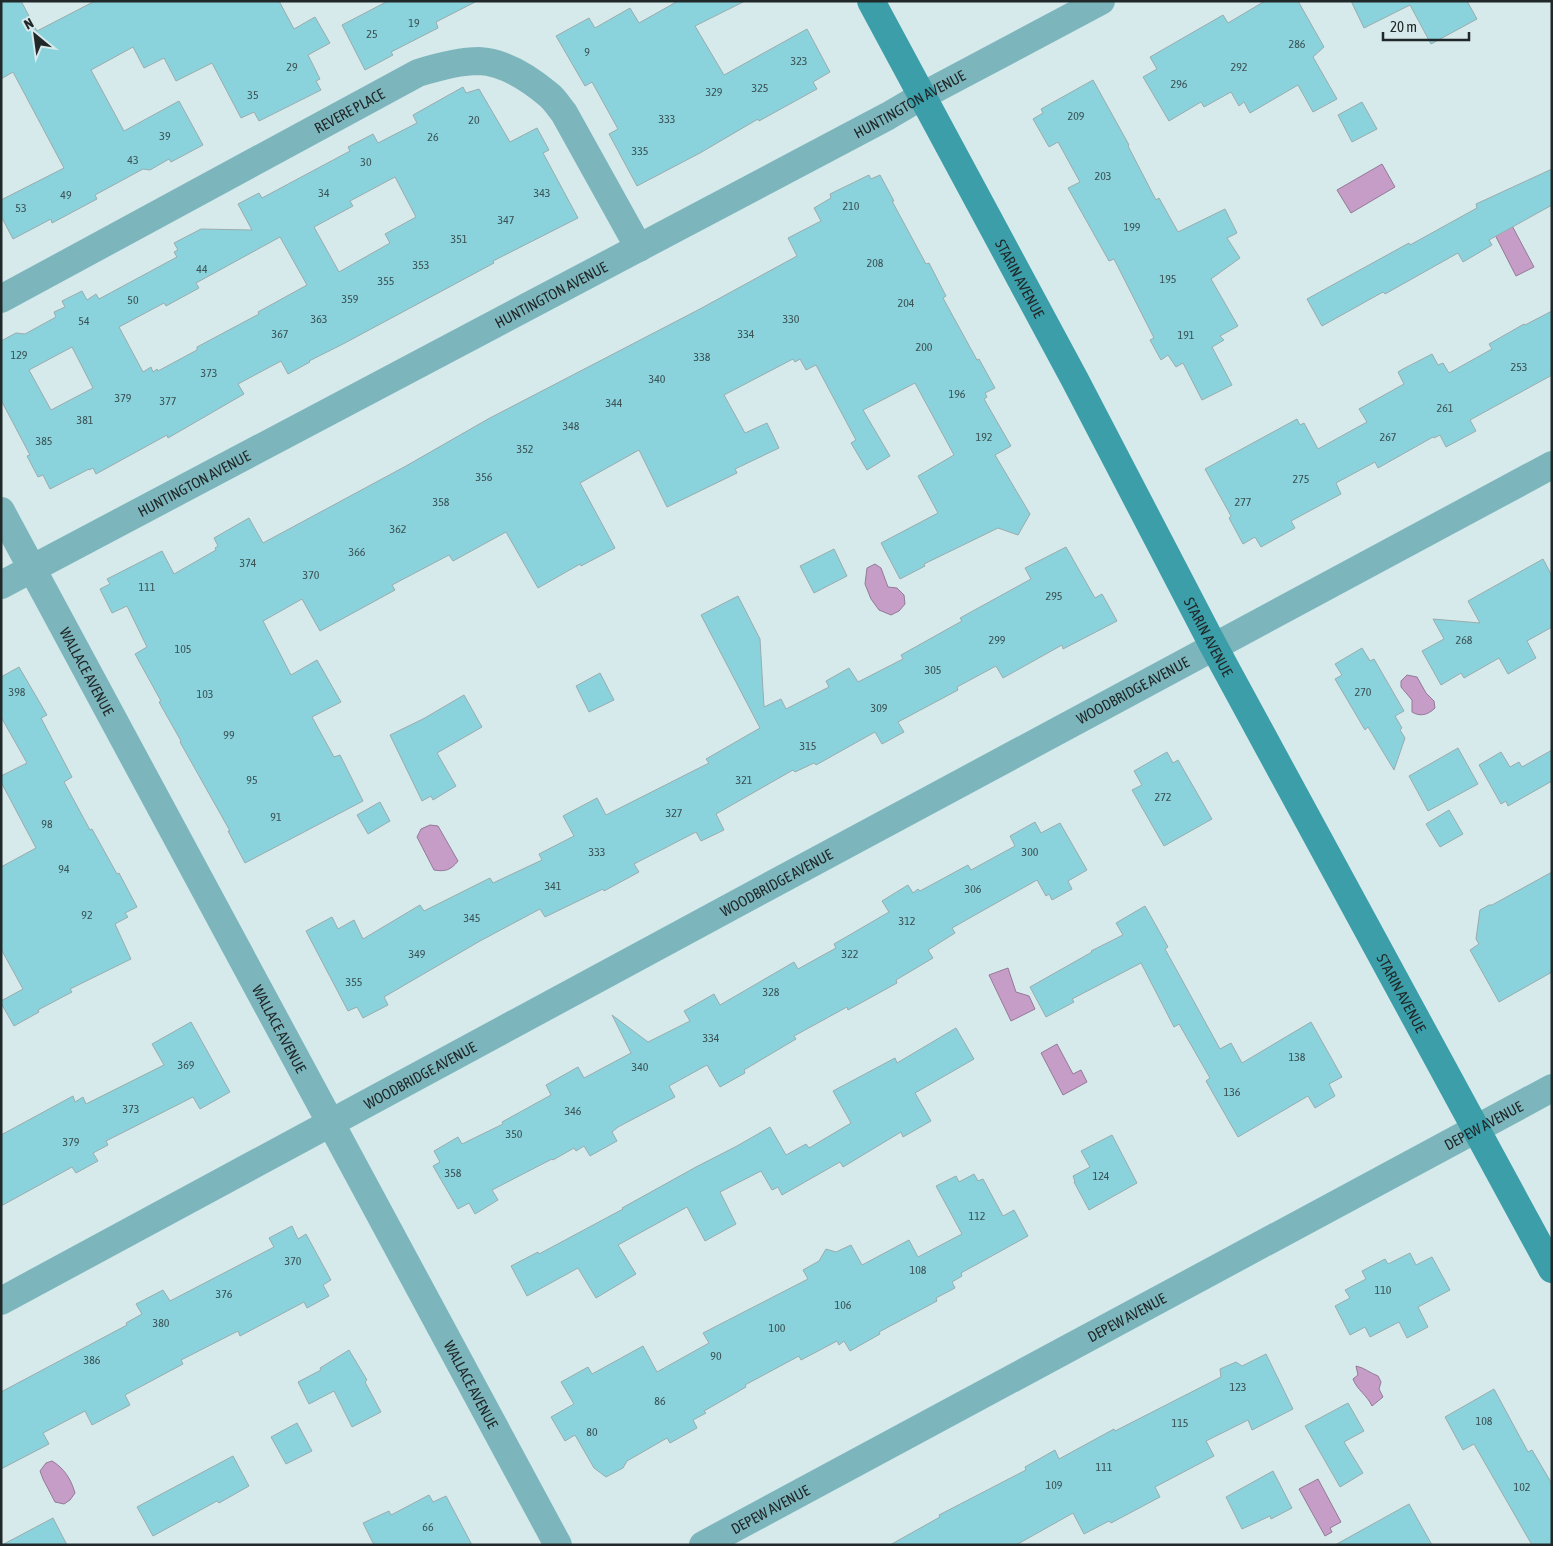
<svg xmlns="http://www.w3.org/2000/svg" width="1553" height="1546" font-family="'Asap Condensed',sans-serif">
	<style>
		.water { fill: #c69dc6; stroke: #947a97 }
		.building { fill: #8ad3dc; stroke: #9aacae; fill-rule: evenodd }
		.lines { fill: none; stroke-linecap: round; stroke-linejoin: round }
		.street { stroke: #7cb6bc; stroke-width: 28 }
		.secondary { stroke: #3b9ea8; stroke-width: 28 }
		.labels { text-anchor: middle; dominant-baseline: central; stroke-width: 4; stroke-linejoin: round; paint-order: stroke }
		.number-label { font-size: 12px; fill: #3b5356 }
		.street-label { font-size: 15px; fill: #212829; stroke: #d6e9eb }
	</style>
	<rect width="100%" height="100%" fill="#d6e9eb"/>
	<g class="water">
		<path d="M1382,164L1395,187L1351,213L1337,190Z"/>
		<path d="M1509,220L1534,267L1516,276L1492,229Z"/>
		<path d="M875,564L881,568L888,587L897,588L904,595L905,604L899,611L891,615L879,610L871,599L865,584L867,568Z"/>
		<path d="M1407,675L1417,677L1426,693L1434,701L1435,708C1428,715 1420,717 1412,712V700L1401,687V681Z"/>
		<path d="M430,825L438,826L458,861C451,870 445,872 434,870L417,837L421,829Z"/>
		<path d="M1008,968L1016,992L1029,996L1035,1009L1011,1021L989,975Z"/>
		<path d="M1057,1044L1073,1074L1081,1070L1087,1082L1063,1095L1041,1053Z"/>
		<path d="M1356,1366C1365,1368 1370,1373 1378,1376L1381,1382L1379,1389L1383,1397L1372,1406C1367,1395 1357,1390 1353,1379L1358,1375Z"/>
		<path d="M52,1461C64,1468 71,1479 75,1493L70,1500L64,1504L55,1502L43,1479L40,1471L46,1463Z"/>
		<path d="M1318,1479L1341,1522L1330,1528L1332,1532L1325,1536L1299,1489Z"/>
	</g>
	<g class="building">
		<path d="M1,1H21L37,31L95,1H279L294,29L315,17L330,43L308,55L320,79L316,81L321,90L259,121L254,112L241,118L212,63L176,81L164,58L144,68L133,47L91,70L124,131L179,101L203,145L171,162L169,159L150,170L143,169L95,195L97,199L52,223L51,219L13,239L1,216V200L64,168L13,72L1,79Z"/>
		<path d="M388,1H477L436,22L438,28L391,52L393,55L365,70L342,25Z"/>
		<path d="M678,1H745L695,26L724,75L807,29L830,72L813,82L817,89L759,121L758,119L700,153L637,186L609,134L618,129L592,82L585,86L556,36L589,18L595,28L630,8L639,23Z"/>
		<path d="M1265,1H1298L1324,47L1313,57L1337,99L1313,112L1298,85L1250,113L1244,102L1239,106L1231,92L1204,107L1201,102L1169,121L1143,77L1157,69L1150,57L1223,15L1228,23Z"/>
		<path d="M1351,1H1467L1477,19L1431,44L1410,5L1364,28Z"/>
		<path d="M1093,80L1129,145L1128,146L1156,200L1159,198L1178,232L1225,209L1237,233L1227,238L1240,258L1211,279L1238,326L1220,336L1224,340L1212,347L1232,385L1202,400L1183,363L1176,367L1168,355L1161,360L1150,340L1154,338L1114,259L1109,261L1068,188L1080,182L1058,142L1049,147L1033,119L1043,113L1041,109Z"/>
		<path d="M463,87L466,93L479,89L510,142L537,128L549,150L543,153L578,218L493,261L494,263L343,344L309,361L310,362L288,374L281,361L238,384L244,394L168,438L167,435L96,474L93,468L89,470V469L50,489L43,475L38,477L27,456L30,455L1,400V341L16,333L25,334L56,317L54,312L65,307L62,301L82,291L87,300L96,294L99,299L177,257L174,252L178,250L174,243L201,229L252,230L238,204L259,193L262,198L350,151L348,147L373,134L378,143L417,123L413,115ZM395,177L416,217L385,234L390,243L339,272L314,227L353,206L350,201ZM280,237L307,285L258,312L259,314L197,347V350L158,371L157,369L153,372L151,367L143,372L119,327L164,303L166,306L199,288L196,283ZM72,347L93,388L51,410L29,370Z"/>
		<path d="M1362,102L1377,129L1352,142L1338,115Z"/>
		<path d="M1552,169V205L1489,240L1492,245L1463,262L1458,253L1385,294L1383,292L1322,326L1307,299L1409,243L1410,245L1477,208L1476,204Z"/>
		<path d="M869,175L871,179L880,175L894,201H892L926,264L929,263L946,296L943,298L977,360L979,359L995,388L985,393L987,397L984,399L1011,446L995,455L1030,514L1018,535L998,528L924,564L925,566L900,579L881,543L938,513L918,476L954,455L915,383L863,410L890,456L867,470L851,443L856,440L816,365L806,370L800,359L795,362L793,359L724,395L745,433L767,423L779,448L735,469L737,473L667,507L639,450L580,483L615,548L581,566L580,564L538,588L506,532L453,561L449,555L392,585L395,590L320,631L302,599L263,621L291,675L317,660L341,702L312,717L334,757L340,755L363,801L245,863L228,831H230L180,742L181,741L159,702L161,701L135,654L147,647L127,606L112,613L100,589L110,584L107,579L162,551L174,574L216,550L215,548L218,546L214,538L249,518L263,543L406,466L488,419L698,310L797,256L788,238L821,221L814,208L831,198L830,194Z"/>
		<path d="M1552,311V375L1470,420L1476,431L1446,447L1440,435L1434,438L1433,437L1378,468L1375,462L1336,483L1341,494L1291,521L1295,528L1261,547L1255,537L1243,544L1229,518L1231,516L1205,469L1297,419L1300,425L1304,423L1318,449L1367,422L1359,409L1404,384L1398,372L1403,369L1432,354L1438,365L1443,363L1449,373L1492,349L1489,344L1524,324L1525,325Z"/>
		<path d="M1066,547L1095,598L1102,594L1117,621L1063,649L1062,645L1003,678L996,666L957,687L958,690L898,722L904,732L882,744L875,732L816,765L814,763L795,772L793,770L716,814L724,830L701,841L696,832L634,864L639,872L604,891L603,889L545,917L540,909L480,941L384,997L388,1005L363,1018L357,1007L348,1011L306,931L332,917L338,929L354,920L363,939L420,905L424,911L490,878L493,883L542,860L539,854L574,836L563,816L597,798L606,815L709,763L706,759L760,728L701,615L738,596L760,639L764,707L781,699L786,709L829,687L826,681L849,668L858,682L903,659L901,655L962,621L960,618L1031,579L1025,568Z"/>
		<path d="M834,549L847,576L814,593L800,566Z"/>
		<path d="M1543,559L1552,576V627L1527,641L1536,658L1508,674L1499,658L1464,678L1461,673L1441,685L1422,651L1444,639L1433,619L1480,623L1468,601Z"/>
		<path d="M1362,648L1370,661L1374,659L1404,711L1395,716L1402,728L1400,730L1405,738L1394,770L1368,727L1365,730L1335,679L1342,675L1335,664Z"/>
		<path d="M19,667L47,715L41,718L72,777L64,782L90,830L92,829L117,874L119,873L137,907L125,913L128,917L115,924L131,959L70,989L72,992L38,1010L39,1012L14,1026L1,1003V1001L23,989L1,949V867L36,848L1,782V776L27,763L1,717V677Z"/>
		<path d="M600,673L614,700L589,712L576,686Z"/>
		<path d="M464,695L482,727L437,753L456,786L433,800L431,796L422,801L390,735L423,719Z"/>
		<path d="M1458,748L1478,784L1428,811L1409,776Z"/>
		<path d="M1552,750V781L1508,806L1506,801L1501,804L1479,765L1501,752L1510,767L1519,762L1522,767Z"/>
		<path d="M1167,752L1173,763L1178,760L1212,819L1164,846L1132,790L1142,785L1134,771Z"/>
		<path d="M380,802L390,821L368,834L357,815Z"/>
		<path d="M1449,810L1463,834L1440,847L1426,824Z"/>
		<path d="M1035,822L1041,833L1060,823L1087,870L1068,881L1072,889L1052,900L1049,894L1046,896L1037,880L952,928L955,933L928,950L933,958L896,980L897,983L848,1010L847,1007L794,1036L796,1039L744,1070L745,1073L720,1087L707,1065L669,1086L675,1097L618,1127L612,1132L617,1141L590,1156L584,1146L576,1151L574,1148L553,1160L552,1159L492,1190L498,1200L475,1214L469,1203L458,1209L433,1166L440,1162L434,1151L458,1137L462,1144L503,1124L502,1122L551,1095L546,1085L578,1067L584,1078L631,1053L612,1015L648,1042L690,1021L684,1011L714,994L720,1005L794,962L798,969L836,948L834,944L889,912L882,901L908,885L913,893L918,889L920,891L968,865L971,870L1015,846L1010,836Z"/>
		<path d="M1552,872V972L1499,1002L1470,950L1479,944L1476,939L1480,910L1489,905H1492Z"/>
		<path d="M1145,906L1168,947L1165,949L1220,1049L1231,1043L1242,1063L1311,1022L1342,1077L1329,1084L1335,1096L1315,1108L1308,1096L1238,1137L1206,1081L1210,1078L1179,1024L1174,1027L1141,963L1072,999L1074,1002L1046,1017L1030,987L1092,952L1091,951L1123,935L1116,923Z"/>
		<path d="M191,1022L230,1092L200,1109L193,1097L106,1141L108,1145L93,1153L98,1161L76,1173L72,1167L1,1206V1135L73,1096L75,1102L83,1097L86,1104L164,1065L152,1044Z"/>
		<path d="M956,1028L974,1059L915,1093L931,1121L903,1137L901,1132L843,1167L840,1162L782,1195L778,1187L772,1190L761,1171L720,1192L736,1224L705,1241L687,1207L618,1245L636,1274L596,1298L578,1268L527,1296L511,1266L538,1252L539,1254L623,1209L622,1208L696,1167L737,1146L770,1127L786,1155L806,1144L809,1148L851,1123L833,1091L895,1058L897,1063Z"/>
		<path d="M1112,1135L1137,1183L1089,1210L1074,1182H1075L1073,1176L1090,1167L1081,1151Z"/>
		<path d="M974,1174L978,1181L983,1179L1003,1216L1014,1210L1028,1236L961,1273L962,1276L952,1282L955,1288L936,1298L937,1301L879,1332L880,1334L850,1351L844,1341L839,1345L837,1341L801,1360L799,1356L745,1385L746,1387L704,1411L706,1413L693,1420L697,1428L670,1443L667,1438L627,1461L623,1468L606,1477L594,1468L575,1435L565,1441L551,1417L574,1404L561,1382L588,1367L592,1374L643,1346L657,1372L709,1343L703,1333L808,1279L803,1270L819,1261L826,1249L836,1252L851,1245L862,1265L909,1240L918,1257L962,1234L936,1186L956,1176L959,1182Z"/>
		<path d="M292,1226L298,1239L306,1234L331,1280L323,1285L329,1296L307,1308L304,1302L240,1336L238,1331L181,1360L183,1364L125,1395L130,1405L92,1425L85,1411L43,1433L49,1444L1,1469V1392L127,1325L126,1323L142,1314L136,1304L163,1290L170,1301L274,1247L269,1238Z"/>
		<path d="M1410,1253L1416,1265L1432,1257L1450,1290L1418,1307L1428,1327L1407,1338L1399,1322L1370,1337L1365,1327L1350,1335L1335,1306L1350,1298L1345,1290L1366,1279L1362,1271L1385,1259L1388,1264Z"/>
		<path d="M349,1350L367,1380L365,1382L381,1412L352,1427L334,1391L309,1404L298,1382L321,1370L320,1368Z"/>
		<path d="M1266,1354L1293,1409L1252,1430L1248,1420L1206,1441L1214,1456L1155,1487L1160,1497L1111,1523L1109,1521L1084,1534L1073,1513L1016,1545H890L940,1517L939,1515L1026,1470L1025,1467L1055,1450L1059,1459L1114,1429L1115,1431L1221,1377L1220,1369L1236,1362L1242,1366Z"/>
		<path d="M1494,1389L1528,1452L1532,1450L1552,1484V1545H1532L1474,1444L1463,1450L1445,1417Z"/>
		<path d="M1348,1403L1364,1431L1344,1442L1363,1473L1340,1487L1305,1426Z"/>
		<path d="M297,1423L312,1451L286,1464L271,1437Z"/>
		<path d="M233,1456L249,1486L219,1503L217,1501L153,1536L137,1507Z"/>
		<path d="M1273,1471L1292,1508L1271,1519L1270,1516L1242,1529L1226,1497Z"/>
		<path d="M429,1495L433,1502L446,1496L472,1545H374L363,1523L389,1511L391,1515Z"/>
		<path d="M1409,1504L1432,1545H1335Z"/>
		<path d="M53,1518L67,1545H2Z"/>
	</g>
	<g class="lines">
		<g class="street">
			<path id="s1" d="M1,299L418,73C437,67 458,61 479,61C504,62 530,79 549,95C555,100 559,107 564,113L639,248"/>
			<path id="s2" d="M1,511L558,1545"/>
			<path id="s3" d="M1,585L888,116L922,96L1101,1"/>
			<path id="s4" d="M1,1301C518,1023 1034,741 1552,465"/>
			<path id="s5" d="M703,1545L1552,1088"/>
		</g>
		<path class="secondary" id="s6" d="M871,1L1075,380L1213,645L1552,1269"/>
	</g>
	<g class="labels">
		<g class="number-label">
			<text x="414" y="23">19</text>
			<text x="372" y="34">25</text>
			<text x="1297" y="44">286</text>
			<text x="587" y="52">9</text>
			<text x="799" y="61">323</text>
			<text x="292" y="67">29</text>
			<text x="1239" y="67">292</text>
			<text x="1179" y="84">296</text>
			<text x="760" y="88">325</text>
			<text x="714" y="92">329</text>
			<text x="253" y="95">35</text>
			<text x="1076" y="116">209</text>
			<text x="667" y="119">333</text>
			<text x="474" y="120">20</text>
			<text x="165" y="136">39</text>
			<text x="433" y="137">26</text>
			<text x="640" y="151">335</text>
			<text x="133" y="160">43</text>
			<text x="366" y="162">30</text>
			<text x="1103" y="176">203</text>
			<text x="324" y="193">34</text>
			<text x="542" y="193">343</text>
			<text x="66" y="195">49</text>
			<text x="851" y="206">210</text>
			<text x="21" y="208">53</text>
			<text x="506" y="220">347</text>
			<text x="1132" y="227">199</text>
			<text x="459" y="239">351</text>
			<text x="875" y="263">208</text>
			<text x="421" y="265">353</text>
			<text x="202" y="269">44</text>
			<text x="1168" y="279">195</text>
			<text x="386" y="281">355</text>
			<text x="350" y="299">359</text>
			<text x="133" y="300">50</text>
			<text x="906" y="303">204</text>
			<text x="319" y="319">363</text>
			<text x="791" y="319">330</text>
			<text x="84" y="321">54</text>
			<text x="280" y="334">367</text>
			<text x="746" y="334">334</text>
			<text x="1186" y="335">191</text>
			<text x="924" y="347">200</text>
			<text x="19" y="355">129</text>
			<text x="702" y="357">338</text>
			<text x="1519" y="367">253</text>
			<text x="209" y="373">373</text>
			<text x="657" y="379">340</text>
			<text x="957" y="394">196</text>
			<text x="123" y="398">379</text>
			<text x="168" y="401">377</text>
			<text x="614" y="403">344</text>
			<text x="1445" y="408">261</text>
			<text x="85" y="420">381</text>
			<text x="571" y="426">348</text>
			<text x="984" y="437">192</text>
			<text x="1388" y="437">267</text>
			<text x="44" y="441">385</text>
			<text x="525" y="449">352</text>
			<text x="484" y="477">356</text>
			<text x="1301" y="479">275</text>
			<text x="441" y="502">358</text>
			<text x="1243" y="502">277</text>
			<text x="398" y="529">362</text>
			<text x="357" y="552">366</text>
			<text x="248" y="563">374</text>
			<text x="311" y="575">370</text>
			<text x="147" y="587">111</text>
			<text x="1054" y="596">295</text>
			<text x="997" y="640">299</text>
			<text x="1464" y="640">268</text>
			<text x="183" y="649">105</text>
			<text x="933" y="670">305</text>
			<text x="17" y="692">398</text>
			<text x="1363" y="692">270</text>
			<text x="205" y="694">103</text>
			<text x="879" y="708">309</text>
			<text x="229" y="735">99</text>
			<text x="808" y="746">315</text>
			<text x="252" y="780">95</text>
			<text x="744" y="780">321</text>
			<text x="1163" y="797">272</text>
			<text x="674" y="813">327</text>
			<text x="276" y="817">91</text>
			<text x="47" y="824">98</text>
			<text x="597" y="852">333</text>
			<text x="1030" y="852">300</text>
			<text x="64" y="869">94</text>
			<text x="553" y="886">341</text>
			<text x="973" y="889">306</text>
			<text x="87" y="915">92</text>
			<text x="472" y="918">345</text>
			<text x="907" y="921">312</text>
			<text x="417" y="954">349</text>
			<text x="850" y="954">322</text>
			<text x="354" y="982">355</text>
			<text x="771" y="992">328</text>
			<text x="711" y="1038">334</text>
			<text x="1297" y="1057">138</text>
			<text x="186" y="1065">369</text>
			<text x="640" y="1067">340</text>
			<text x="1232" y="1092">136</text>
			<text x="131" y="1109">373</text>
			<text x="573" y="1111">346</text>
			<text x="514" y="1134">350</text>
			<text x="71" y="1142">379</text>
			<text x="453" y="1173">358</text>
			<text x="1101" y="1176">124</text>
			<text x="977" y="1216">112</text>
			<text x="293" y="1261">370</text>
			<text x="918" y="1270">108</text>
			<text x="1383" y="1290">110</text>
			<text x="224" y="1294">376</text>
			<text x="843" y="1305">106</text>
			<text x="161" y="1323">380</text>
			<text x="777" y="1328">100</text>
			<text x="716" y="1356">90</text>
			<text x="92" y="1360">386</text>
			<text x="1238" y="1387">123</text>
			<text x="660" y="1401">86</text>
			<text x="1484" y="1421">108</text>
			<text x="1180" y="1423">115</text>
			<text x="592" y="1432">80</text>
			<text x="1104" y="1467">111</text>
			<text x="1054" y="1485">109</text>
			<text x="1522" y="1487">102</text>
			<text x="428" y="1527">66</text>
		</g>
		<g class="street-label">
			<text stroke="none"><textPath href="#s3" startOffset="1028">HUNTINGTON AVENUE</textPath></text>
			<text stroke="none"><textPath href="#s1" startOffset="396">REVERE PLACE</textPath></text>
			<text stroke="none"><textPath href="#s6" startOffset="315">STARIN AVENUE</textPath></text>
			<text stroke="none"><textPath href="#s3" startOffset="622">HUNTINGTON AVENUE</textPath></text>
			<text stroke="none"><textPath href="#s3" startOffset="218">HUNTINGTON AVENUE</textPath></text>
			<text stroke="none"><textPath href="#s6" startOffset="720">STARIN AVENUE</textPath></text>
			<text stroke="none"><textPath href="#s2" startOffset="182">WALLACE AVENUE</textPath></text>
			<text stroke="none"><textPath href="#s4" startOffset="1286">WOODBRIDGE AVENUE</textPath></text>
			<text stroke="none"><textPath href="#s4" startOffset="881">WOODBRIDGE AVENUE</textPath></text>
			<text stroke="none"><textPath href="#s6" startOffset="1125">STARIN AVENUE</textPath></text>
			<text stroke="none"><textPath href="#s2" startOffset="588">WALLACE AVENUE</textPath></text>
			<text stroke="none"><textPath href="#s4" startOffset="476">WOODBRIDGE AVENUE</textPath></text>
			<text stroke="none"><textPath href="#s5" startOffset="886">DEPEW AVENUE</textPath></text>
			<text stroke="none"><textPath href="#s5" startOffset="481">DEPEW AVENUE</textPath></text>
			<text stroke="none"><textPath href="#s2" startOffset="992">WALLACE AVENUE</textPath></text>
			<text stroke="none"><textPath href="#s5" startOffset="76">DEPEW AVENUE</textPath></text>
		</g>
	</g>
	<rect width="1553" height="1546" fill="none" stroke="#212829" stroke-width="5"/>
	<g transform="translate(35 35) rotate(331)" stroke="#d6e9eb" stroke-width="4" paint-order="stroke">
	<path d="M0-4L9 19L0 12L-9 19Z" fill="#212829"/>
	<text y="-8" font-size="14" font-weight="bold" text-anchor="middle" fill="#212829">N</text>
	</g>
	<path d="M1383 32v8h86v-8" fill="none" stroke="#212829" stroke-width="2.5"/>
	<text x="1390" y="32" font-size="15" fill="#212829" stroke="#d6e9eb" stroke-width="4" paint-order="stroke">20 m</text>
</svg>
